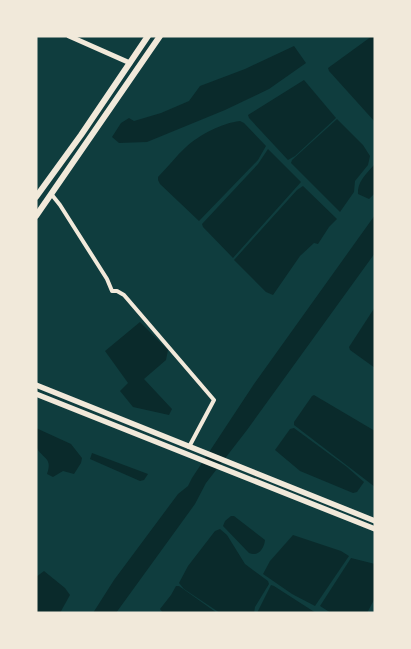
<svg xmlns="http://www.w3.org/2000/svg" width="411" height="649" font-family="Cabin,sans-serif">
	<style>
		.water { fill: #0a2a2b }
		.lines { fill: none; stroke-linecap: round; stroke-linejoin: round }
		.minor { stroke: #f1e9da; stroke-width: 4 }
		.tertiary { stroke: #f1e9da; stroke-width: 5 }
		.secondary { stroke: #f1e9da; stroke-width: 5.5 }
		.trunk { stroke: #f1e9da; stroke-width: 6 }
	</style>
	<rect width="100%" height="100%" fill="#0f3d3e"/>
	<g class="water">
		<path d="M372,36H375V122L329,71L328,68Z"/>
		<path d="M294,46L306,63L269,89L225,110L147,142L119,143L112,137L121,123L129,118L134,121L161,113L189,101L200,86L245,69Z"/>
		<path d="M304,80L336,118L295,156L288,160L249,118L248,115Z"/>
		<path d="M337,119L363,145L370,156L368,165L355,181L354,192L340,212L291,163L292,160Z"/>
		<path d="M240,121L244,123L266,146L258,160L199,221L160,184L158,180V177C168,167 176,156 186,147C199,135 222,123 240,121Z"/>
		<path d="M268,149L301,182L233,258L203,227L202,224L258,164Z"/>
		<path d="M374,165L375,193L369,199L358,194C357,182 366,174 374,165Z"/>
		<path d="M303,186L337,219L329,227L318,244L314,243L300,256L273,295L266,292L234,260L297,190Z"/>
		<path d="M375,215V253L247,430L206,483L195,504L116,613H93L114,580L178,494L188,486L192,478L254,384Z"/>
		<path d="M375,307V368L350,350L349,347Z"/>
		<path d="M140,322L168,350L166,360L144,379L172,409L169,415L133,407L120,391L128,383L105,351Z"/>
		<path d="M314,395L375,431V487L294,425V422L312,396Z"/>
		<path d="M36,428L71,444L82,458L81,463L74,474L63,471L53,477L47,474C54,456 39,458 36,445C35,440 36,433 36,428Z"/>
		<path d="M294,428L347,467L364,482L357,492L353,493L300,471L275,450L290,429Z"/>
		<path d="M92,453L148,474L144,480L140,481L90,459Z"/>
		<path d="M231,516H234L265,540C264,549 258,557 249,553L223,526L225,521Z"/>
		<path d="M220,529L227,535L245,564L268,581L269,584L255,607L254,613H220L184,589L179,583L188,566L215,531Z"/>
		<path d="M293,535L341,551L349,556L315,606L292,594L263,574L270,561Z"/>
		<path d="M351,558L375,564V598L367,613H331L320,606Z"/>
		<path d="M44,571L65,588L70,595L60,613H36V577Z"/>
		<path d="M271,585L274,586L316,613H257Z"/>
		<path d="M176,586H179L217,613H163L160,609L171,595Z"/>
	</g>
	<g class="lines">
		<path class="minor" d="M52,195L60,205L107,279L112,291H117L124,295L214,400L189,447"/>
		<path class="tertiary" d="M69,36L130,63"/>
		<g class="secondary">
			<path d="M36,385L375,521"/>
			<path d="M36,394L375,529"/>
		</g>
		<g class="trunk">
			<path d="M36,197L81,135L148,36"/>
			<path d="M36,216L160,36"/>
		</g>
	</g>
	<rect width="411" height="649" fill="none" stroke="#f1e9da" stroke-width="75"/>
</svg>
